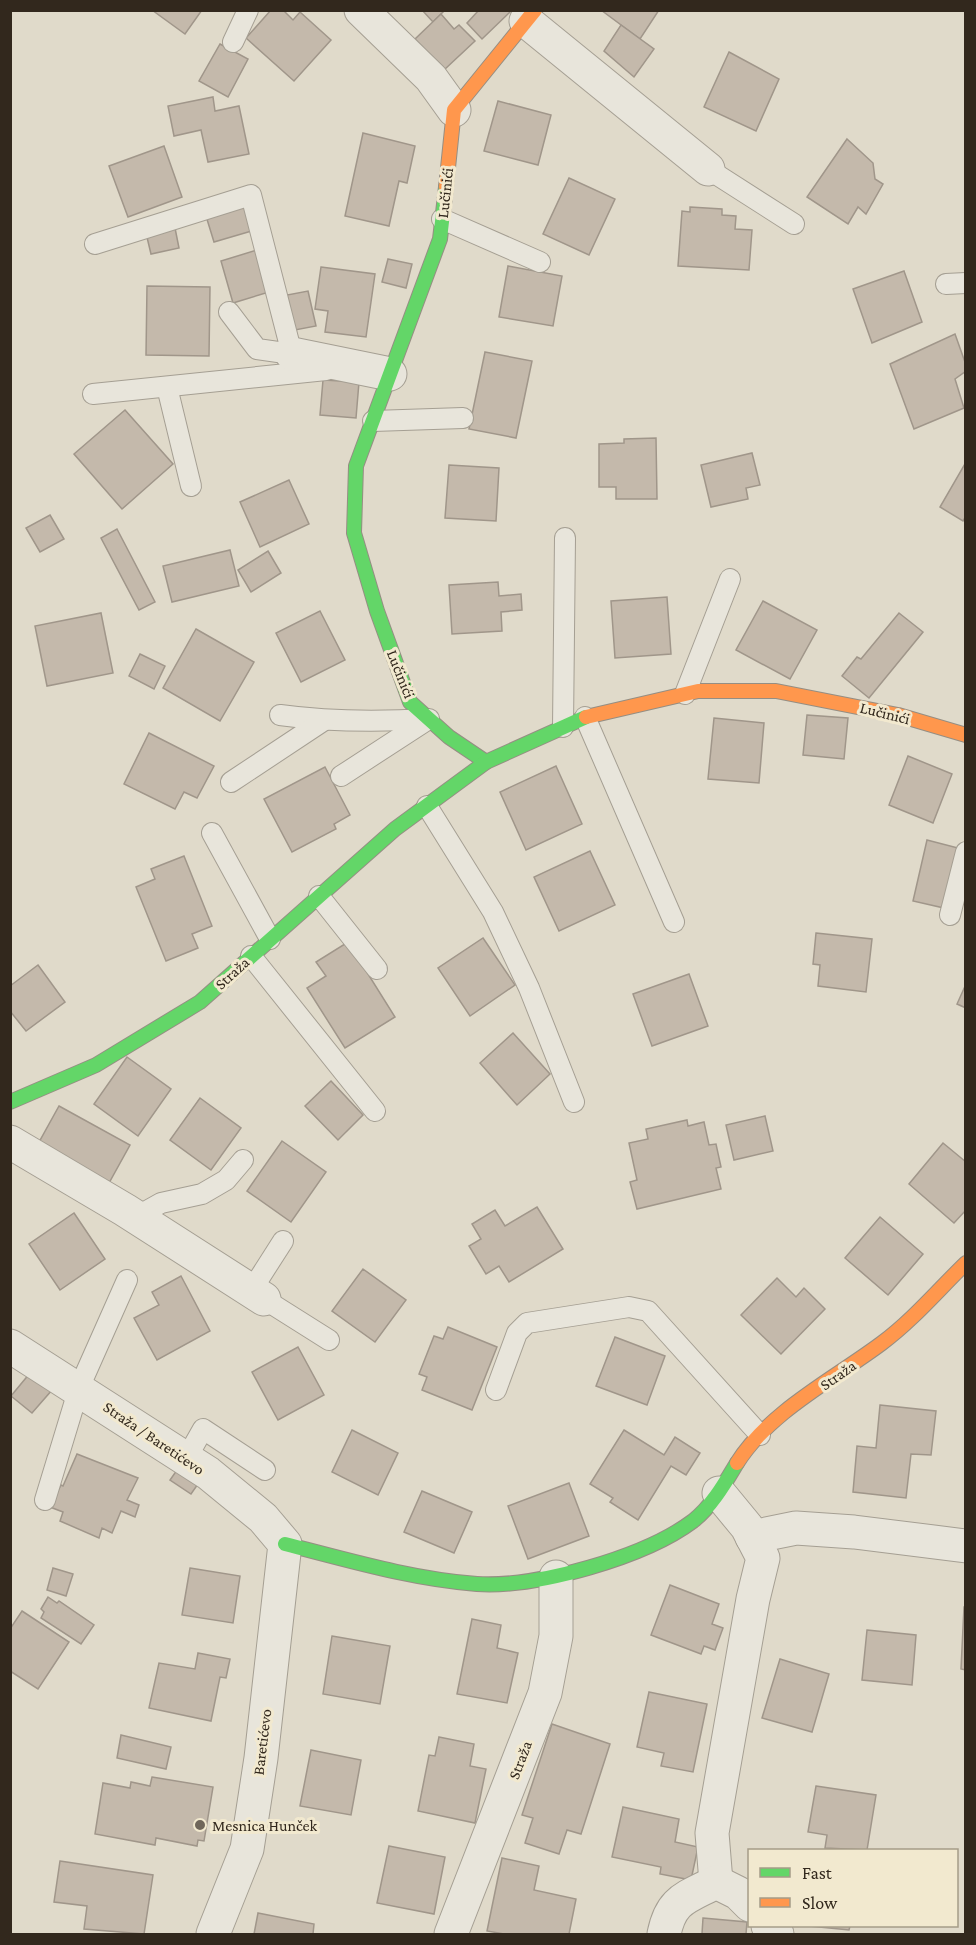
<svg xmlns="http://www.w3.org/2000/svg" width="976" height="1945" font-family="'Crimson Pro',serif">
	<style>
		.building { fill: #c4b9ab; stroke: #a0968a; stroke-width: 1.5 }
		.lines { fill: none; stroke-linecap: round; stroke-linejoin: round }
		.lane-casing { stroke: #a59f93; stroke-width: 22 }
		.street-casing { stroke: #a59f93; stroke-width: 35 }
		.fast-casing { stroke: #958e83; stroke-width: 16 }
		.slow-casing { stroke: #958e83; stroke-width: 16 }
		.lane { stroke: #e8e5db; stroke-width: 20 }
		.street { stroke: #e8e5db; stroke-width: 33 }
		.fast { stroke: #63d668; stroke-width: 14 }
		.slow { stroke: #ff974d; stroke-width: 14 }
		.poi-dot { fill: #6f665a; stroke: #f2e9cf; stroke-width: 2 }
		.labels { text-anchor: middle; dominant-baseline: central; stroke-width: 6; stroke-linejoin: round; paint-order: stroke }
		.street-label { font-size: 16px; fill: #32281d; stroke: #f2e9cf }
		.poi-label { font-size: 16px; fill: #32281d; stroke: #f2e9cf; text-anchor: start }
	</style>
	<rect width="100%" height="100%" fill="#e0daca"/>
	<g class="building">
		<path d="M152,10H202L185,34Z"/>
		<path d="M271,10H283L293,20L300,12L331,40L294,81L246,38Z"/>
		<path d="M422,10H445L433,22Z"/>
		<path d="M479,10H512L482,39L467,23Z"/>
		<path d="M601,10H659L640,39Z"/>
		<path d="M441,14L454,29L459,25L475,41L444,70L415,39Z"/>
		<path d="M621,25L654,49L634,77L604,51Z"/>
		<path d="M220,44L248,59L228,97L199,81Z"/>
		<path d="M729,52L779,79L756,131L704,107Z"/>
		<path d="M213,97L215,111L239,106L249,154L208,162L201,130L174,136L168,106Z"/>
		<path d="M498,101L551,115L538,165L484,151Z"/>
		<path d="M363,133L415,146L407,183L399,181L389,226L345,216Z"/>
		<path d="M847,139L873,163L875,179L883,184L866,214L858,207L848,224L807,197Z"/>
		<path d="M164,146L182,197L128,217L109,166Z"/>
		<path d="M569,178L615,199L589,255L543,234Z"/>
		<path d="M247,205L255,230L214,242L206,216Z"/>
		<path d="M690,207L722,209V215L736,216L735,229L752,230L749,270L678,266L682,211L690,212Z"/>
		<path d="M175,228L179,248L151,254L146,233Z"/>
		<path d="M257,250L269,292L233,303L221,261Z"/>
		<path d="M388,259L412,264L406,288L382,282Z"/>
		<path d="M508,266L562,276L553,326L499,317Z"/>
		<path d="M321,267L375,274L366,337L325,332L328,311L315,309Z"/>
		<path d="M904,271L922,322L872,343L853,289Z"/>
		<path d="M147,286L210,287L209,356L146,355Z"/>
		<path d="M308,291L316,326L295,330L287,295Z"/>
		<path d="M955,334L966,365V371L955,379L964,408L914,429L890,364Z"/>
		<path d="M485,352L532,361L516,438L469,429Z"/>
		<path d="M323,380L359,382L356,418L320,415Z"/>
		<path d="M125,410L173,464L122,509L74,454Z"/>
		<path d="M656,438L657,499H616V487H599V444L624,443V439Z"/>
		<path d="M752,453L760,485L746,488L748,499L711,507L701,465Z"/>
		<path d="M966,462V516L963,521L940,507Z"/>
		<path d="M449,465L499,468L496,521L445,518Z"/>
		<path d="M289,480L309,524L260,547L240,502Z"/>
		<path d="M50,515L64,539L40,552L26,528Z"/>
		<path d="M117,529L155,602L139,610L101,538Z"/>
		<path d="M230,550L239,586L172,602L163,566Z"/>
		<path d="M268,551L281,573L251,592L238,570Z"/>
		<path d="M498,582L499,596L521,594L522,610L501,612L502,631L452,634L449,585Z"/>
		<path d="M667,597L671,654L615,658L611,601Z"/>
		<path d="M763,601L817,630L790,679L736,650Z"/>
		<path d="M320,611L345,660L301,682L276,633Z"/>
		<path d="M101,613L113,673L47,686L35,626Z"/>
		<path d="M899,613L923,632L869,698L842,676L857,657L861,659Z"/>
		<path d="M196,629L254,662L220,721L163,688Z"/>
		<path d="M140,654L165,666L154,689L129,676Z"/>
		<path d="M807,715L848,718L844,759L803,755Z"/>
		<path d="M714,718L764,723L759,783L708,779Z"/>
		<path d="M149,733L214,766L197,798L184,792L175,809L124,784Z"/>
		<path d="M908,756L952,774L933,823L889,805Z"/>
		<path d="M556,766L582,824L526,850L500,792Z"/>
		<path d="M325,767L350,815L334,824L336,829L292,852L264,799Z"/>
		<path d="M927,840L958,848L944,908L913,901Z"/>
		<path d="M590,851L615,905L559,931L534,877Z"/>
		<path d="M184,856L212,926L192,934L198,948L166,961L136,887L155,879L151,869Z"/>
		<path d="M816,933L872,939L866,992L818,986L820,965L813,964Z"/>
		<path d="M483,938L515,985L470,1016L438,968Z"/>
		<path d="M348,942L395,1017L345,1048L307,988L326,976L316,962Z"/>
		<path d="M38,965L65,1002L26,1031L10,1011V986Z"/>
		<path d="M689,974L708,1026L652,1046L633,994Z"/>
		<path d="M966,984V1008L957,1004Z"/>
		<path d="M513,1033L550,1074L517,1105L480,1063Z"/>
		<path d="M127,1057L171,1089L138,1136L94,1104Z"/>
		<path d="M331,1081L363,1115L338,1140L305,1106Z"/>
		<path d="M200,1098L241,1128L211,1170L170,1140Z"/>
		<path d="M59,1106L130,1145L109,1183L38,1144Z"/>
		<path d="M765,1116L773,1151L734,1160L726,1125Z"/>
		<path d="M687,1120L688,1126L704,1122L709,1145L716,1144L721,1167L716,1168L721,1189L637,1209L630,1182L637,1180L629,1143L648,1139L646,1129Z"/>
		<path d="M282,1141L326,1172L291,1222L247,1191Z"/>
		<path d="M943,1143L966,1162V1210L954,1223L909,1184Z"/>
		<path d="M537,1207L563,1249L509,1282L499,1266L486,1274L469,1246L481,1239L472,1224L495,1210L505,1226Z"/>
		<path d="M74,1213L105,1259L60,1290L29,1244Z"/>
		<path d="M880,1217L923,1254L888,1295L845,1258Z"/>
		<path d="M363,1269L406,1300L375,1342L332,1311Z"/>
		<path d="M181,1276L210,1331L157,1360L134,1318L159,1305L152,1292Z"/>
		<path d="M777,1278L796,1297L804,1288L825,1309L781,1354L741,1315Z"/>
		<path d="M448,1327L497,1347L472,1410L422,1390L427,1377L419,1374L434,1336L443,1339Z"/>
		<path d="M615,1337L665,1356L647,1405L596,1386Z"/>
		<path d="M298,1347L324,1395L278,1420L252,1372Z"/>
		<path d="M30,1373L52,1390L32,1413L11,1396Z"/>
		<path d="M880,1405L936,1411L931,1455L911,1454L906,1498L853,1492L857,1446L876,1448Z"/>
		<path d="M352,1430L398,1453L378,1495L332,1472Z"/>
		<path d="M624,1430L664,1455L675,1437L700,1453L686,1475L671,1466L638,1520L610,1502L613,1498L590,1484Z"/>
		<path d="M77,1454L138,1478L127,1500L139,1505L135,1517L121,1511L112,1533L102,1528L99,1538L60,1521L63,1512L50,1507L61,1485L63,1486Z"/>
		<path d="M177,1470L198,1484L191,1494L170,1480Z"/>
		<path d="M569,1483L589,1536L528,1559L508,1506Z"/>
		<path d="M422,1491L472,1512L454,1553L404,1532Z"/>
		<path d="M53,1568L73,1574L66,1596L47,1590Z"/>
		<path d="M190,1568L240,1576L233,1623L182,1615Z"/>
		<path d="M670,1585L719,1604L712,1624L723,1628L715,1650L704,1646L701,1654L651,1635Z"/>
		<path d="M48,1597L57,1603L59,1601L94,1625L81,1644L41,1618L44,1612L41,1609Z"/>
		<path d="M964,1607H966V1670L961,1669Z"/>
		<path d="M22,1611L69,1642L38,1689L10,1671V1629Z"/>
		<path d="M472,1619L501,1625L497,1648L518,1653L507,1703L457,1694Z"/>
		<path d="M867,1630L916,1635L912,1685L862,1680Z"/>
		<path d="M332,1636L390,1646L380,1704L323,1694Z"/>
		<path d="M198,1653L230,1659L226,1678L220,1677L211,1721L149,1708L159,1663L195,1669Z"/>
		<path d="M780,1659L829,1674L812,1732L762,1718Z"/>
		<path d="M649,1692L707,1704L693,1772L661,1766L664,1753L637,1747Z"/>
		<path d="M552,1724L610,1744L581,1834L567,1830L559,1854L525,1843L533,1818L522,1815Z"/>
		<path d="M121,1735L171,1747L166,1769L117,1758Z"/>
		<path d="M439,1737L474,1744L470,1766L486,1769L475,1823L418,1811L429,1755L435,1756Z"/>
		<path d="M311,1750L361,1760L351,1815L300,1806Z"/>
		<path d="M152,1777L213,1787L204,1841L198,1840L197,1846L156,1838L155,1845L95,1834L103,1783L130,1788L131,1782L150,1786Z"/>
		<path d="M816,1786L876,1795L867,1850L825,1848L827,1835L808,1832Z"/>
		<path d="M623,1807L679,1819L675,1842L698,1847L691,1880L660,1874L661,1867L612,1857Z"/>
		<path d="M389,1846L445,1857L434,1914L377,1903Z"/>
		<path d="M502,1858L539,1866L534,1890L576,1899L569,1934H504L487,1931Z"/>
		<path d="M60,1861L153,1875L144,1934L84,1929L87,1906L54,1902Z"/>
		<path d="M258,1913L314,1924L313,1934H254Z"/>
		<path d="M703,1918L747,1922L746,1934H702Z"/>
		<path d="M809,1926H850L849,1930Z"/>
	</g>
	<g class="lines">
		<g class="lane-casing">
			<g id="lane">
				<path d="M233,42L248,10"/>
				<path d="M708,169L794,224"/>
				<path d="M442,219L540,262"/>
				<path d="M95,244L251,195L292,354L257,349L229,312"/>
				<path d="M946,284L966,283"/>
				<path d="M167,387L191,486"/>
				<path d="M93,394L326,370"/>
				<path d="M373,421L463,418"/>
				<path d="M685,694L730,579"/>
				<path d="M280,715C330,722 378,722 429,719"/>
				<path d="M585,717L674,922"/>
				<path d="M563,727L565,538"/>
				<path d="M341,776L427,720"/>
				<path d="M231,782L323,721"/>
				<path d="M427,806L493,912L529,988L574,1102"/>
				<path d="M212,833L270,939"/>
				<path d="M319,896L377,969"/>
				<path d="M950,915L966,852"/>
				<path d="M251,956L375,1111"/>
				<path d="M136,1217L161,1203L202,1194L226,1180L243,1160"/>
				<path d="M251,1291L283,1241"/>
				<path d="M264,1299L329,1340"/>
				<path d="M496,1390L517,1333L527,1323L629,1307L648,1311L760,1435"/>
				<path d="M186,1459L203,1429L265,1470"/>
				<path d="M45,1500L79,1388L127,1280"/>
			</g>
		</g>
		<g class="street-casing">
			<g id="street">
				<path d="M361,10L431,78L454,110"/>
				<path d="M526,21L708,169"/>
				<path d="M292,354L390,374"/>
				<path d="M10,1142L125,1210L264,1299"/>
				<path d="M10,1346L208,1473L263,1518L285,1544L261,1758L247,1849L213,1934"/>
				<path d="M752,1537L796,1528L854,1532L966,1546"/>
				<path d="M716,1882L712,1833L753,1599L763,1558L747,1527L719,1493"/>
				<path d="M716,1882L738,1893L750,1905"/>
				<path d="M768,1926L777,1934"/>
				<path d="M451,1934L545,1693L556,1636V1577"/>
				<path d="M664,1934C671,1899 686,1898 716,1882"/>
			</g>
		</g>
		<g class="fast-casing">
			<g id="fast">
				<path d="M446,187L440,239L356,466L354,533L377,611L410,702L449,737L486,762"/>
				<path d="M10,1102L96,1065L200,1002L395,829L486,762L586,717"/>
				<path d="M285,1544C348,1560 411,1579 477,1584C537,1588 645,1557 693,1521C712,1506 725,1483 737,1463"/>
			</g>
		</g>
		<g class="slow-casing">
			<g id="slow">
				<path d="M446,187L454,110L535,10"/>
				<path d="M586,717L698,691H776L898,715L966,735"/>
				<path d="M737,1463C770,1411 834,1379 882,1343C913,1320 939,1289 966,1263"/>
			</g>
		</g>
		<use href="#lane" class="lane"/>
		<use href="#street" class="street"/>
		<use href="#fast" class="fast"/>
		<use href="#slow" class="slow"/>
	</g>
	<circle class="poi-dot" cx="200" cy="1825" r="6"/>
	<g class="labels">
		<g class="street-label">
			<text transform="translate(445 193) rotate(-84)">Lučinići</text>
			<text transform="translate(401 674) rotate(68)">Lučinići</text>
			<text transform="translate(885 713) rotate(14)">Lučinići</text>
			<text transform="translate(232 973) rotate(-42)">Straža</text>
			<text transform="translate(838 1375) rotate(-35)">Straža</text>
			<text transform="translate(154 1438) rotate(34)">Straža / Baretićevo</text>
			<text transform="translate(262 1742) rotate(-83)">Baretićevo</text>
			<text transform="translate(520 1760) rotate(-69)">Straža</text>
		</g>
		<g class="poi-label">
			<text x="212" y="1825">Mesnica Hunček</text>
		</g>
	</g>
	<rect width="976" height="1945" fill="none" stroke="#32281d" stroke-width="24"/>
	<rect x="748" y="1849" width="210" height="78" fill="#f2e9cf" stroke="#a59c88" stroke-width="1.5"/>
	<rect x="760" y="1868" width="30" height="9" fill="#63d668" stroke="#a59c88" stroke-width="1.5"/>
	<text x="802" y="1879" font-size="18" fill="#32281d">Fast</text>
	<rect x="760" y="1898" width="30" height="9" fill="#ff974d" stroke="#a59c88" stroke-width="1.5"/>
	<text x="802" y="1909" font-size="18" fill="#32281d">Slow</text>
</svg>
